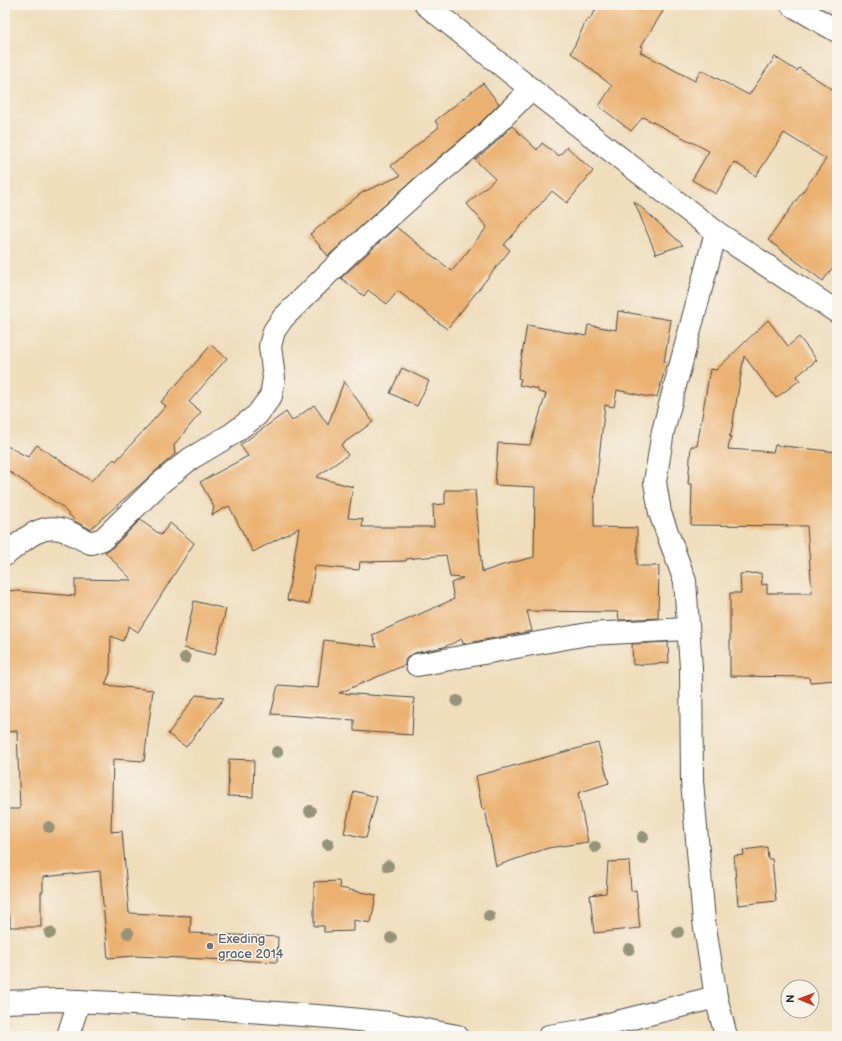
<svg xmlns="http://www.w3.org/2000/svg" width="842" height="1041" font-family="'Balsamiq Sans',sans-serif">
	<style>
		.building { fill: #ebb170 }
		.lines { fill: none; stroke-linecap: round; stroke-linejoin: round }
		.street-casing { stroke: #484641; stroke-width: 24 }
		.highway-casing { stroke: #484641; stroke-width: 24 }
		.street { stroke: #fff; stroke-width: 22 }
		.highway { stroke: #fff; stroke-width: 22 }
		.tree { fill: #959378 }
		.worship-dot { fill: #6b7280; stroke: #f7f3e8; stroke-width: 1.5 }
		.labels { text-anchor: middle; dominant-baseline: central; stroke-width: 3; stroke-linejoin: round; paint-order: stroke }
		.worship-label { font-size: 13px; fill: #5b616d; stroke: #f7f3e8; text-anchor: start }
	</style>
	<rect width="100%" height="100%" fill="#f7f3e8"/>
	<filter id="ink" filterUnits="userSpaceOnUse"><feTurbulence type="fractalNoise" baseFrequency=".025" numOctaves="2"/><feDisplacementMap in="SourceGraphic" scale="8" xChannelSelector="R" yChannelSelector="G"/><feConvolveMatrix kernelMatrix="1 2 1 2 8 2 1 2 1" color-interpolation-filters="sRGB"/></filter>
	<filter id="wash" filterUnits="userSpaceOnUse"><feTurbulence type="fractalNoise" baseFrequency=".012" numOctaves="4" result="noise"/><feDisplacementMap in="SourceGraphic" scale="16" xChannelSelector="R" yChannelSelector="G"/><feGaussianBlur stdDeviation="0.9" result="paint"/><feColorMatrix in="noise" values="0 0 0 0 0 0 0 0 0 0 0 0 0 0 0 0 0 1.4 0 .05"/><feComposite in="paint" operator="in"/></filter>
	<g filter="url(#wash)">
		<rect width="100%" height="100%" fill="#efddbc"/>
		<g id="blocks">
			<g class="building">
				<path d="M599,5H667L641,46L643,47L640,52L695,81L701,70L749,95L775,57L797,71L799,68L837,92V261L823,281L768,240L826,159L784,133L756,176L734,162L716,194L692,180L709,151L643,117L631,131L599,106L612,86L571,53L587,19L589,20Z"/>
				<path d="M483,83L499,104L477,126L417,176L328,256L310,234L363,192L400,176L391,166L439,127L435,121Z"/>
				<path d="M512,126L537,150L542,143L559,156L567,147L593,171L567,203L552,191L504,245L510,250L447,329L398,291L387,304L368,290L364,296L341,278L396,227L452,271L487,227L467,204L495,179L475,160L494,144Z"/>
				<path d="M634,201L683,245L656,254Z"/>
				<path d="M618,311L671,320L664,362H667L657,397H648L617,390L614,407L605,405L594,501V527L637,528V566H659L658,618L619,620L618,612L527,611L532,631L463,644L462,639L444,647L415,653L409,656L405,660V665L339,693L414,698L412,735L354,731V720L271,714L278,685L318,688L324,640L377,647L372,635L454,599L451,583L463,578L450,577L446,555L406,559V561L360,562L359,570L315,566L309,604L287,600L299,528L253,552L229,506L212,515L214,507L200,482L248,456L240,445L286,412L292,421L314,405L328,425L344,381L373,422L341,445L348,455L316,477L353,487L348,518L363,519L362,527H434L433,505L445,504V490H475L482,572L503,565L534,557L535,487L495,485L498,443L530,445L546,394L538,392V389L519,385L521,379L518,378L527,325L586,336L588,325L616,330Z"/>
				<path d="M768,320L788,346L799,337L817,360L797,376L800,380L776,398L744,356L731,434L729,436H731L728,449L773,452L775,445L837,452V680L810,682L809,677L730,676V593H741L740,574L761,573L762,585L767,584V593H812L807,526L691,525L692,484H688L691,446H697L710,369L716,370Z"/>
				<path d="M211,345L227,358L189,402L201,412L174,445L175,454L90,529L76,522L61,506L5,469V445L28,457L37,445L91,481L114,459L116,461L166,406L161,402Z"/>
				<path d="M402,368L429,381L417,406L390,393Z"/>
				<path d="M140,520L161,535L170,523L194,543L138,632L129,626L123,641L111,636L110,673L105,685L153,690L144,761L113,759L111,832L122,831L129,913L191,916L190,933L278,937L277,962L135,956L108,958L100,871L43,877V892H41V927H10V916L5,915V809H20L17,731L5,732V590L75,596V579L132,580L105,552L112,548Z"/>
				<path d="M194,601L226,609L215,655L184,648Z"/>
				<path d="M668,642L669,663L633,665L632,644Z"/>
				<path d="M196,695L224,698L186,747L168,734Z"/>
				<path d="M598,743L609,783L578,793L588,842L548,848L496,866L485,809H482L476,776Z"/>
				<path d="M229,759L254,760L253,797L228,796Z"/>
				<path d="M354,791L377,797L366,838L344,833Z"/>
				<path d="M767,847L768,859H772L776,901L738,905L734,856L744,855L743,850Z"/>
				<path d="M629,861L631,891L636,890L640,928L594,933L590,895L606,893L608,862Z"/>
				<path d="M339,881L340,888L376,895L371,923L354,920V931L324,932V926H314V882Z"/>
			</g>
		</g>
	</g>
	<g filter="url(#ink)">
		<use href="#blocks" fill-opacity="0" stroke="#484641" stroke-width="1"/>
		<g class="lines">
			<g class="street-casing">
				<g id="street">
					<path d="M426,5L531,89L716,232L837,312"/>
					<path d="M716,232L663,431L655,482L660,513L685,581L691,668L692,781L704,921L716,997L726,1036"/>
					<path d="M5,555C21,543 38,524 60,529C69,531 81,539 91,543L103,539L159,484L190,459L232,434L257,415L271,396L274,378L270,346L274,331L283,318L350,252L425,185L485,135L531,89"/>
					<path d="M417,665L588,634L688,629"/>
					<path d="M5,1002L58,1000L209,1008L330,1017L389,1023L457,1036"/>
					<path d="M68,1036L79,1001"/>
					<path d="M549,1036L582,1031L716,997"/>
				</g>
			</g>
			<g class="highway-casing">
				<path id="highway" d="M792,5L837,31"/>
			</g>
			<use href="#street" class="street"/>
			<use href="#highway" class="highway"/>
		</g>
		<g class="tree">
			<circle cx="185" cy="658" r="6"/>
			<circle cx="457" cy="701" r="6"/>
			<circle cx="277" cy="752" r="6"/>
			<circle cx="310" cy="811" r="6"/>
			<circle cx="49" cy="827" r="6"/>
			<circle cx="643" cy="837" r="6"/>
			<circle cx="328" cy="844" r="6"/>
			<circle cx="595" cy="847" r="6"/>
			<circle cx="388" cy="866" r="6"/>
			<circle cx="489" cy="916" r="6"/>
			<circle cx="678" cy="932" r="6"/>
			<circle cx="50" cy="933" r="6"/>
			<circle cx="128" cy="933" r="6"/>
			<circle cx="391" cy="938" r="6"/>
			<circle cx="629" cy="949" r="6"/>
		</g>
	</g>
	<circle class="worship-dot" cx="210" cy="946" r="4"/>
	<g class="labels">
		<g class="worship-label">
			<text x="218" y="939">Exeding<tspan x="218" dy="15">grace 2014</tspan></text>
		</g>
	</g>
	<rect width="842" height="1041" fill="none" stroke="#f7f3e8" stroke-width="20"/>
	<g transform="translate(800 999) rotate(271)"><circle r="19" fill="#f7f3e8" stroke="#a5a39c"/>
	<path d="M0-3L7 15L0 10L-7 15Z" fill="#c8321e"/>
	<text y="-6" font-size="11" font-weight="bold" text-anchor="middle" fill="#2b2b2b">N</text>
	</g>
</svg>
